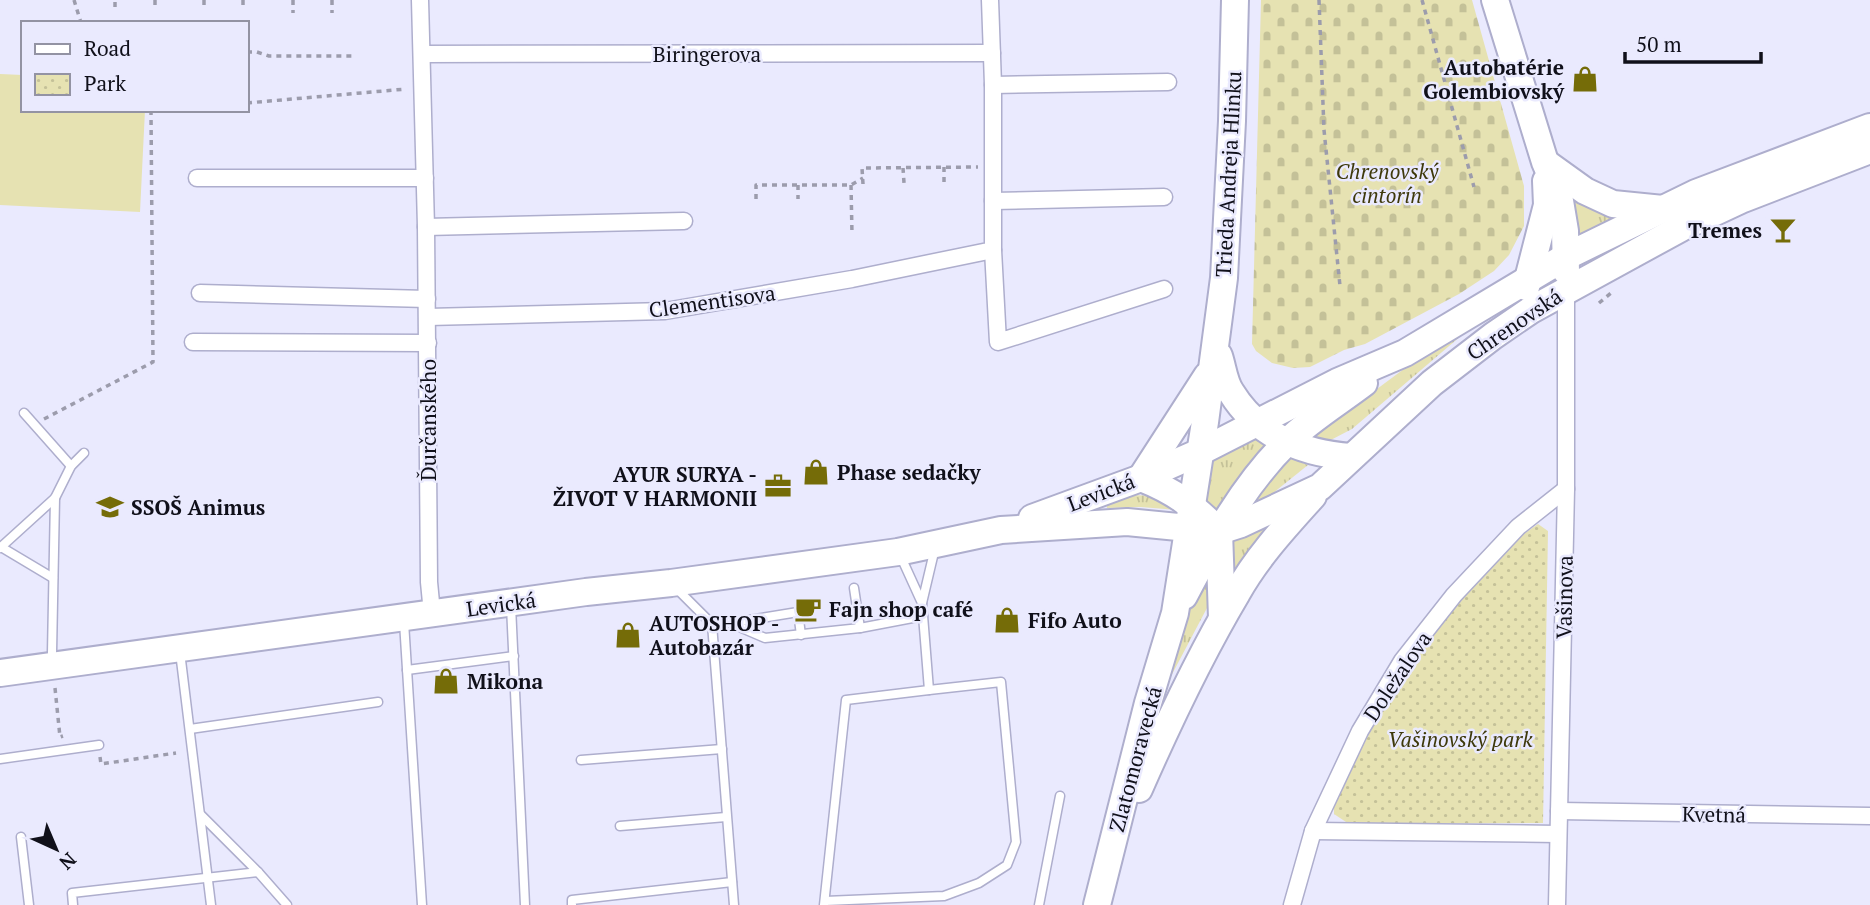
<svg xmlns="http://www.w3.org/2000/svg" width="1870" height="905" font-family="'PT Serif',serif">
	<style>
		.grass { fill: url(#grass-tufts) }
		.cemetery { fill: url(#cemetery-stones) }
		.park { fill: url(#park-dots) }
		.pitch { fill: #e6e2b2 }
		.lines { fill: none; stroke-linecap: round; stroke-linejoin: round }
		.service-casing { stroke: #aeaecd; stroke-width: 11 }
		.minor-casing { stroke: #aeaecd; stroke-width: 19 }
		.primary-casing { stroke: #aeaecd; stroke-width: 30 }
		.path { stroke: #9c9cac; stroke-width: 3.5; stroke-dasharray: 5 5; stroke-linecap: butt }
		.service { stroke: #fff; stroke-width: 8 }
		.minor { stroke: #fff; stroke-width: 16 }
		.primary { stroke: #fff; stroke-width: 26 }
		.labels { text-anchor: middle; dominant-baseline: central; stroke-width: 5; stroke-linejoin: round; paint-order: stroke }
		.street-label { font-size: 21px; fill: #10101a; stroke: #eaeafe }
		.poi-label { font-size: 21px; font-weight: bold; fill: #10101a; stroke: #eaeafe; text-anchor: start }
		.park-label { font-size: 21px; font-style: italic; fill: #3e390b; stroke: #eaeafe }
	</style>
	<defs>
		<pattern id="grass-tufts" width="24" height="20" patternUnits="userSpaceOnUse" patternTransform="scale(1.75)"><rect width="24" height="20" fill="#e6e2b2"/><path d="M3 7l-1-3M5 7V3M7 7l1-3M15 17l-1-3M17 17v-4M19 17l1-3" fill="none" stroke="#c4c198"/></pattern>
		<pattern id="cemetery-stones" width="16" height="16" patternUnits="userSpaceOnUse" patternTransform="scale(1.75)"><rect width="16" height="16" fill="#e6e2b2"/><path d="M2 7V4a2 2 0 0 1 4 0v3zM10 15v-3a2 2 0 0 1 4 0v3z" fill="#c4c198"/></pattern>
		<pattern id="park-dots" width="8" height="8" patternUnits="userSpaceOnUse" patternTransform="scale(1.75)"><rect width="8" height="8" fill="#e6e2b2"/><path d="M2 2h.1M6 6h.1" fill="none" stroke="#c4c198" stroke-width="1.8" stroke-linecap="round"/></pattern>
	</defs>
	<rect width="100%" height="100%" fill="#eaeafe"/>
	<g class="grass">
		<path d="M1569,198L1613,220L1573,242Z"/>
		<path d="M1476,323L1352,429L1323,444L1307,441L1420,357Z"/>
		<path d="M1254,436L1267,445L1239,478L1216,512L1201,501L1210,457Z"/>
		<path d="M1290,458L1308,465L1252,510L1244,509Z"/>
		<path d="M1131,495L1160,496L1177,510L1141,507L1107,508L1106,501Z"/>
		<path d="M1269,525L1232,584L1222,546Z"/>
		<path d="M1206,572L1213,581L1207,608L1169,680L1164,678L1187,613Z"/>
	</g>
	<path class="cemetery" d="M1261,0H1472L1524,186V226L1509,255L1494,271L1459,294L1365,344L1344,350L1310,367L1293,368L1272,363L1256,351L1252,344Z"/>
	<path class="park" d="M1538,524L1548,531L1543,823L1349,824L1334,814V798L1399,679L1427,635L1508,545Z"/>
	<path class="pitch" d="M0,74L23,75V110H145L140,212L0,205Z"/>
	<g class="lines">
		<g class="service-casing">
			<g id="service">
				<path d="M24,413L71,466"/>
				<path d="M1,547L53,578"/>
				<path d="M0,548L55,498L71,466L84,453"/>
				<path d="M676,588L712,624L730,623L765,638L860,628L923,616"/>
				<path d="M854,588L860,628"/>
				<path d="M922,603L935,548"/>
				<path d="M511,606L525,905"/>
				<path d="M404,622L422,905"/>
				<path d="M730,623L798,612L801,635"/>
				<path d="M712,624L734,905"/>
				<path d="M180,652L211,905"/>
				<path d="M52,653L55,498"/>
				<path d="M407,670L514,656"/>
				<path d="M190,729L378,702"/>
				<path d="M0,759L99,745"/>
				<path d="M581,760L722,749"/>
				<path d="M201,815L258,872L287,905"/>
				<path d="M620,826L726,817"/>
				<path d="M21,837L29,905"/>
				<path d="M825,901L944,896L979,883L1007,865L1016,842L1001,682L929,690"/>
				<path d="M73,905L72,893L258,872"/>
				<path d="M572,905V900L732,882"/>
				<path d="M824,905L846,700L929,690L922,603L901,557"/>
				<path d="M1039,905L1060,796"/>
			</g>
		</g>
		<g class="minor-casing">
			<g id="minor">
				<path d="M420,0L426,227L429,582L432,613"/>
				<path d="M423,54L992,53"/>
				<path d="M993,85L1168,82"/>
				<path d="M197,178H425"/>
				<path d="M993,201L1164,197"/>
				<path d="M426,227L684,221"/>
				<path d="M993,250L998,342L1164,289"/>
				<path d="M200,293L427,299"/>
				<path d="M428,317L665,311L852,279L993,250V85L990,0"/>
				<path d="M193,342L428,343"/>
				<path d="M1559,811L1870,816"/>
				<path d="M1313,831L1558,834"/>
				<path d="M1292,905L1313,831L1360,731L1402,661L1454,595L1518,527L1566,489"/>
				<path d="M1557,905L1566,489V289"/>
			</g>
		</g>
		<g class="primary-casing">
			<g id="primary">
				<path d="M1495,0L1545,162L1559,195L1565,231L1566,271"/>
				<path d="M1546,163L1585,191L1613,204L1663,209"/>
				<path d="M1526,287L1547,205L1546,181"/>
				<path d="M1219,356C1223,368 1224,382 1231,392C1258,436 1301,453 1351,457"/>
				<path d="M1141,478C1176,492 1192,505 1219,531L1222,618"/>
				<path d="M1141,478L1207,376"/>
				<path d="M1032,518L1141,478L1200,452L1337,382L1405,353L1567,256L1696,193L1870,127"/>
				<path d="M1184,596C1213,541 1243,485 1288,441C1311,419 1339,402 1364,383"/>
				<path d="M0,673L586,592L671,583L898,552L1001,530L1127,522L1219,531L1241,524L1320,487L1432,383L1493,336L1531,310L1681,228L1743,199L1870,150"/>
				<path d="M1139,789C1168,723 1200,655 1237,593C1257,557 1286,526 1313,496"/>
				<path d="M1097,905L1148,703L1175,613L1205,422L1224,278L1232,121L1235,0"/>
			</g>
		</g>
		<g class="path">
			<path d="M74,0L81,23"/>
			<path d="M155,0V7"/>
			<path d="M204,0V7"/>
			<path d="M243,0V7"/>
			<path d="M293,0V13"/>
			<path d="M332,0V13"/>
			<path d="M1319,0L1324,130L1340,286"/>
			<path d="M1422,0L1474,187"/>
			<path d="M115,7V0"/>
			<path d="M247,52H257L269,56H356"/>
			<path d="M247,103L406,89"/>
			<path d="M944,167V183"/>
			<path d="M903,168L904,183"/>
			<path d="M863,184L862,168L978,167"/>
			<path d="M798,185V199"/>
			<path d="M851,185L852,234"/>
			<path d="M756,199V185H851L863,178"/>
			<path d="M1599,303L1611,293"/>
			<path d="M44,419L153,362L151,111L167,110"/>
			<path d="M55,688L60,737L63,736"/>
			<path d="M100,757L101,764L176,753"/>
		</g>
		<use href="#service" class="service"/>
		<use href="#minor" class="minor"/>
		<use href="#primary" class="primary"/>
	</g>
	<defs>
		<g id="shop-bare" transform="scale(2.1)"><path d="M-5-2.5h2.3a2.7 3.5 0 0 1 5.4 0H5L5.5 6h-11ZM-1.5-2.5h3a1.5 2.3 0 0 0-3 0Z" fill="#756c08" stroke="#eaeafe" stroke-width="2.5" paint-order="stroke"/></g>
		<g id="bar-bare" transform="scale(2.1)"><path d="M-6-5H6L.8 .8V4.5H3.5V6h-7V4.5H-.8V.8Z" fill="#756c08" stroke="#eaeafe" stroke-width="2.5" paint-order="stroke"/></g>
		<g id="office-bare" transform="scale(2.1)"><path d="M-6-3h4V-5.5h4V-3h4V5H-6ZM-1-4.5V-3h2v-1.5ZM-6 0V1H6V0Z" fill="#756c08" stroke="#eaeafe" stroke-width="2.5" paint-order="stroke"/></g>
		<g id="university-bare" transform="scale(2.1)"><path d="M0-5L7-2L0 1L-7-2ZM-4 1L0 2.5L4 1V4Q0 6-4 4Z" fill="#756c08" stroke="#eaeafe" stroke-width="2.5" paint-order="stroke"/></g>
		<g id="cafe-bare" transform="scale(2.1)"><path d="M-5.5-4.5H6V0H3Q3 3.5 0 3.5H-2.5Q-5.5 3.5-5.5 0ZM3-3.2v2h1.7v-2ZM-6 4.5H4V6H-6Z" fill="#756c08" stroke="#eaeafe" stroke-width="2.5" paint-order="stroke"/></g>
	</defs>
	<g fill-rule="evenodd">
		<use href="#shop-bare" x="1585" y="79"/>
		<use href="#bar-bare" x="1783" y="230"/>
		<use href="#shop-bare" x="816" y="472"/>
		<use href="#office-bare" x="778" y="486"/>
		<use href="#university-bare" x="110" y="507"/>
		<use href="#cafe-bare" x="808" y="609"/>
		<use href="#shop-bare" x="1007" y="620"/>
		<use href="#shop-bare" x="628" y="635"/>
		<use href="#shop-bare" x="446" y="681"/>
	</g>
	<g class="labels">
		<g class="street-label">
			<text x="707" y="54">Biringerova</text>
			<text transform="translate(1228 174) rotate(-87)">Trieda Andreja Hlinku</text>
			<text transform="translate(712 301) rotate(-8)">Clementisova</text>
			<text transform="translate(1514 324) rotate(-34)">Chrenovská</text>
			<text transform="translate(428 420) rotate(-90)">Ďurčanského</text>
			<text transform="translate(1101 492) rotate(-21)">Levická</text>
			<text transform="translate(1564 597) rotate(-89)">Vašinova</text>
			<text transform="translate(501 604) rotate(-8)">Levická</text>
			<text transform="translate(1397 676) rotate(-56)">Doležalova</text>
			<text transform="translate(1135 759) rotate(-75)">Zlatomoravecká</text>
			<text transform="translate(1714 814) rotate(1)">Kvetná</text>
		</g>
		<g class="poi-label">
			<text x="1564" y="67" text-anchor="end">Autobatérie<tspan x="1564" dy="24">Golembiovský</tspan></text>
			<text x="1762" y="230" text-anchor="end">Tremes</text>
			<text x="837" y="472">Phase sedačky</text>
			<text x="757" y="474" text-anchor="end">AYUR SURYA -<tspan x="757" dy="24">ŽIVOT V HARMONII</tspan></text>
			<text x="131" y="507">SSOŠ Animus</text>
			<text x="829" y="609">Fajn shop café</text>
			<text x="1028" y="620">Fifo Auto</text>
			<text x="649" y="623">AUTOSHOP -<tspan x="649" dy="24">Autobazár</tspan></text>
			<text x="467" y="681">Mikona</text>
		</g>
		<g class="park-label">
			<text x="1387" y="171">Chrenovský<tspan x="1387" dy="24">cintorín</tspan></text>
			<text x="1460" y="739">Vašinovský park</text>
		</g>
	</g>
	<rect x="21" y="21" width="228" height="91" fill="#eaeafe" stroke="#9393a3" stroke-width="2"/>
	<rect x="35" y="44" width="35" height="10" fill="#ffffff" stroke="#9393a3" stroke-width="2"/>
	<text x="84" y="56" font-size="21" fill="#10101a">Road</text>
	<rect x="35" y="74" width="35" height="21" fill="url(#park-dots)" stroke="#9393a3" stroke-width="2"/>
	<text x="84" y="91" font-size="21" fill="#10101a">Park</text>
	<g transform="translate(56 849) rotate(136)" stroke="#eaeafe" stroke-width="5" paint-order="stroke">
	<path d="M0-5L12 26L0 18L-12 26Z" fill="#10101a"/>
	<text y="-10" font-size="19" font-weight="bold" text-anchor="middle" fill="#10101a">N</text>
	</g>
	<path d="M1625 52v10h136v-10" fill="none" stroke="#10101a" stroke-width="3.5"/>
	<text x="1636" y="52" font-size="21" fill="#10101a" stroke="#eaeafe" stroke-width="5" paint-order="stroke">50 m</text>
</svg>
